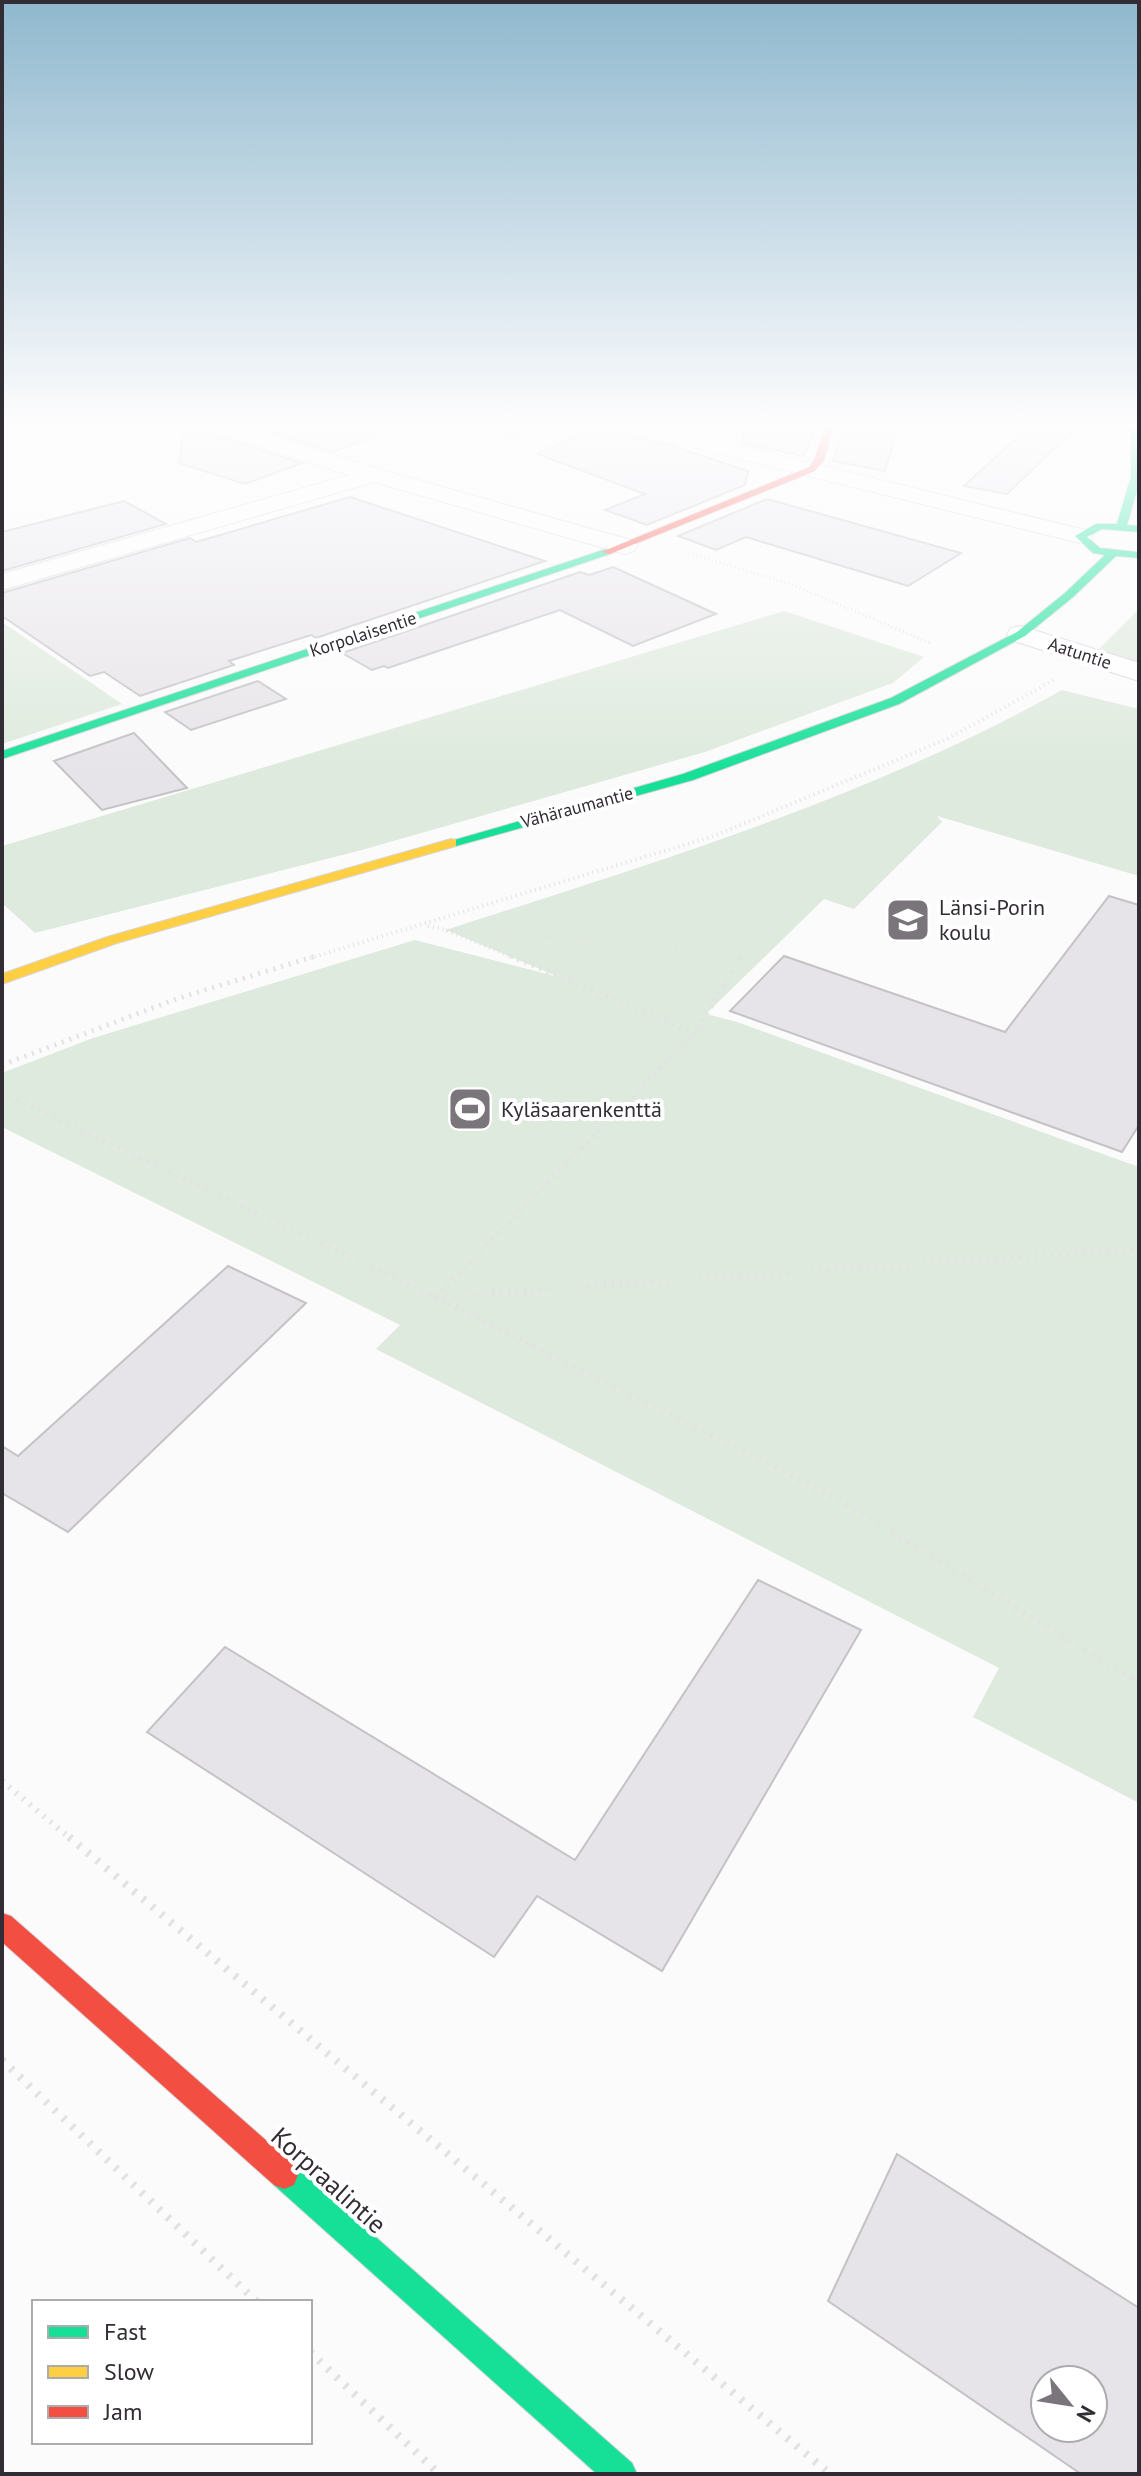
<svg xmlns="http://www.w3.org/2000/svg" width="1141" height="2476" font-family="'PT Sans',sans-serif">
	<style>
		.green { fill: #deeadd }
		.building { fill: #e6e4e8; stroke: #c4c2c5; stroke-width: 2; fill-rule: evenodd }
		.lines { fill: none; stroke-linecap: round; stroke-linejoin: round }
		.street-casing { stroke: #d7d5d8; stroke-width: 2 }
		.fast-casing { stroke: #d7d5d8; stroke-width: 2 }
		.slow-casing { stroke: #d7d5d8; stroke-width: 2 }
		.jam-casing { stroke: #d7d5d8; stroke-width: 2 }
		.path-far4 { stroke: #e2e2e2; stroke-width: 3; stroke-dasharray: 1 3; stroke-linecap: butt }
		.path-far3 { stroke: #e2e2e2; stroke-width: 4; stroke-dasharray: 1 4; stroke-linecap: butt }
		.path-far2 { stroke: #e2e2e2; stroke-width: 5; stroke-dasharray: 2 6; stroke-linecap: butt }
		.path-far1 { stroke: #e2e2e2; stroke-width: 6; stroke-dasharray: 2 7; stroke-linecap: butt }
		.path { stroke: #e2e2e2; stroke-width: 8; stroke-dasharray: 3 9; stroke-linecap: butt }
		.street { fill: #fffeff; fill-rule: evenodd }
		.fast { fill: #16e098; fill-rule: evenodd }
		.slow { fill: #ffcf43; fill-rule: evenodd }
		.jam { fill: #f24e42; fill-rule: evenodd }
		.labels { text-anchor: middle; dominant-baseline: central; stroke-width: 8; stroke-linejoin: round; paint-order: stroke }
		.far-street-label { font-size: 18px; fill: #322d34; stroke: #fff }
		.poi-label { font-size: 22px; fill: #322d34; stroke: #fff; text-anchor: start }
		.near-street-label { font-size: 26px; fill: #322d34; stroke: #fff }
	</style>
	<rect width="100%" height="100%" fill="#fcfbfc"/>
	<g class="green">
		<path d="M462,426H565L511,440Z"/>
		<path d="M1139,609V672L1091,657Z"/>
		<path d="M784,611L924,657L893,683L705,752L358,851L35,933L2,903V846Z"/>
		<path d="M2,622L122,704L2,744Z"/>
		<path d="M1062,690L1139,709V876L937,816L942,822L854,909L824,899L706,1014L737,1022L1139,1167V1803L973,1717L999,1668L376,1349L400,1325L2,1127V1073L93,1038L415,940L559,977L446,930C656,862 869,798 1062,690Z"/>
	</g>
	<g class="building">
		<path d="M184,426H205L210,434L302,463L245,484L179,463Z"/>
		<path d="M251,426H391V430L333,452Z"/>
		<path d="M744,426H816L804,456L742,443Z"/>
		<path d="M844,426L898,428L885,471L833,461Z"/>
		<path d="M1030,426H1078L1007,494L964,486Z"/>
		<path d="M593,428L669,445L748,471L745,485L647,525L605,510L645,494L537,454Z"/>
		<path d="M350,497L545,561L316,638L311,635L229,661L234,665L140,696L104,672L90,676L2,616V593L190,538L196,542Z"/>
		<path d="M767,499L961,553L908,586L746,537L716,550L678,536Z"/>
		<path d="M124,501L166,524L2,571V532Z"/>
		<path d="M613,567L716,614L633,646L560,610L388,668L384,666L372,670L342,653L580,572L589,575Z"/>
		<path d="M258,681L286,699L191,730L165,712Z"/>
		<path d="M134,733L187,788L102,810L54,761Z"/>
		<path d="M1109,896L1139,905V1125L1122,1152L730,1011L784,956L1005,1032Z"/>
		<path d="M228,1266L306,1303L68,1532L2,1493V1446L18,1456Z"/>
		<path d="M758,1580L861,1630L662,1971L537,1896L494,1957L147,1732L225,1647L575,1860Z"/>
		<path d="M897,2154L1139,2308V2474H1081L828,2301ZM1045,2380H1093V2428H1045Z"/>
	</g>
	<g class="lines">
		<g class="street-casing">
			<g id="street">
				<path d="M208,426H241L382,470L634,541L638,546L634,551L625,554L374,482L2,590V574L349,475L211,431Z"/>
				<path d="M623,426H660L1089,531L1092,536L1089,541L1080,543L626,431Z"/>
				<path d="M1021,626L1139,663V681L1011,640L1007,634L1011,628Z"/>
			</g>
		</g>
		<g class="fast-casing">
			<g id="fast">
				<path d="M1131,426H1139V483L1127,525L1139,526V532L1102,529L1087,537L1100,548L1137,552L1139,558L1116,556L1073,597L1025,636L899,704L693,780L456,846H446L444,843L683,774L891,698L1017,632L1065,593L1105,555L1093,553L1075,536L1096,524H1117L1131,477Z"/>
				<path d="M606,549L610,550V554L2,759V751Z"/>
				<path d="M284,2161L294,2165L632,2463L637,2474H597L274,2185L270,2175L274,2165Z"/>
			</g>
		</g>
		<g class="slow-casing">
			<path id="slow" d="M451,839L456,840V846L117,943L2,984V974L107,937Z"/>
		</g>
		<g class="jam-casing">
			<g id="jam">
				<path d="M826,426H834L824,460L815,471L610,554L601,552L809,467L814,460Z"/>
				<path d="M2,1913L11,1916L294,2165L298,2175L294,2185L284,2189L274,2185L2,1942Z"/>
			</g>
		</g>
		<g class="path-far4">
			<path d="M689,553L793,585L930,643"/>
			<path d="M1121,633L1139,614"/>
		</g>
		<g class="path-far3">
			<path d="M428,926L446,930L515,958"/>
			<path d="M446,930L745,951L740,958"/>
			<path d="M310,958L714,836L947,739L1054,680"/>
		</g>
		<g class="path-far2">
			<path d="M510,956L695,1033"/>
			<path d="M2,1065L179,998L316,956"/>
			<path d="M2,1093L436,1297L1139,1249"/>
			<path d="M529,1344L436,1297L695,1033L742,956"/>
		</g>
		<g class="path-far1">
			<path d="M525,1342L838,1499L1139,1683"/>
			<path d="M2,1781L71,1839"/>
		</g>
		<g class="path">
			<path d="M69,1837L830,2474"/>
			<path d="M2,2060L257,2302"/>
			<path d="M310,2352L439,2474"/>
		</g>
		<use href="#street" class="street"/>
		<use href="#fast" class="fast"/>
		<use href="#slow" class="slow"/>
		<use href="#jam" class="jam"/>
	</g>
	<linearGradient id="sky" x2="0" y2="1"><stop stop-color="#8fb8ce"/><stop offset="0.55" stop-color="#fefdfe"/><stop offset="1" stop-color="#fefdfe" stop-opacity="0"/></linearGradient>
	<rect width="1141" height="773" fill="url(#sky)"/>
	<defs>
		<g id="school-square" transform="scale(2.3)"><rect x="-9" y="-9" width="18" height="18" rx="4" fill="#79757a" stroke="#fff"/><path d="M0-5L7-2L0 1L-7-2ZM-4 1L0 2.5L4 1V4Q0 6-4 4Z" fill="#fff"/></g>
		<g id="stadium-square" transform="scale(2.3)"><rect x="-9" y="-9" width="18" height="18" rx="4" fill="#79757a" stroke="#fff"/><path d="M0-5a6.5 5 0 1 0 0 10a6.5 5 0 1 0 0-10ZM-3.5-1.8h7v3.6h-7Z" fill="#fff"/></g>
	</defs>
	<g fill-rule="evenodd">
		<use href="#school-square" x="908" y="920"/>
		<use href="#stadium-square" x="470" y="1109"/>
	</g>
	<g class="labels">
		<g class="far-street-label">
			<text transform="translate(363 634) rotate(-18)">Korpolaisentie</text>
			<text transform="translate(1080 653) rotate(18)">Aatuntie</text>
			<text transform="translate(577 807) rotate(-15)">Vähäraumantie</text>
		</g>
		<g class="poi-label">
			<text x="939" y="907">Länsi-Porin<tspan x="939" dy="25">koulu</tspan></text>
			<text x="501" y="1109">Kyläsaarenkenttä</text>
		</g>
		<g class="near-street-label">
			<text transform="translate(329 2180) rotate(42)">Korpraalintie</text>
		</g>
	</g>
	<rect width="1141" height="2476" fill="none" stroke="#322d34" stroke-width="8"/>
	<rect x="32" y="2300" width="280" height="144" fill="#ffffff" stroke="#adabae" stroke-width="2"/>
	<rect x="48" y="2326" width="40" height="12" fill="#16e098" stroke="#adabae" stroke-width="2"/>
	<text x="104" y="2340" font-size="24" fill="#322d34">Fast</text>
	<rect x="48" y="2366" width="40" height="12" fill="#ffcf43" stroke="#adabae" stroke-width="2"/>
	<text x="104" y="2380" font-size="24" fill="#322d34">Slow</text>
	<rect x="48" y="2406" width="40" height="12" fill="#f24e42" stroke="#adabae" stroke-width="2"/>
	<text x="104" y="2420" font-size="24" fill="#322d34">Jam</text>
	<g transform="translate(1069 2404) rotate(120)"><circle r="38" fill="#ffffff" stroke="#adabae" stroke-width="2"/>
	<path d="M0-6L14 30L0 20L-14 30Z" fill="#79757a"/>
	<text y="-12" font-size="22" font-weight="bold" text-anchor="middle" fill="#322d34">N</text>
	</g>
</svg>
